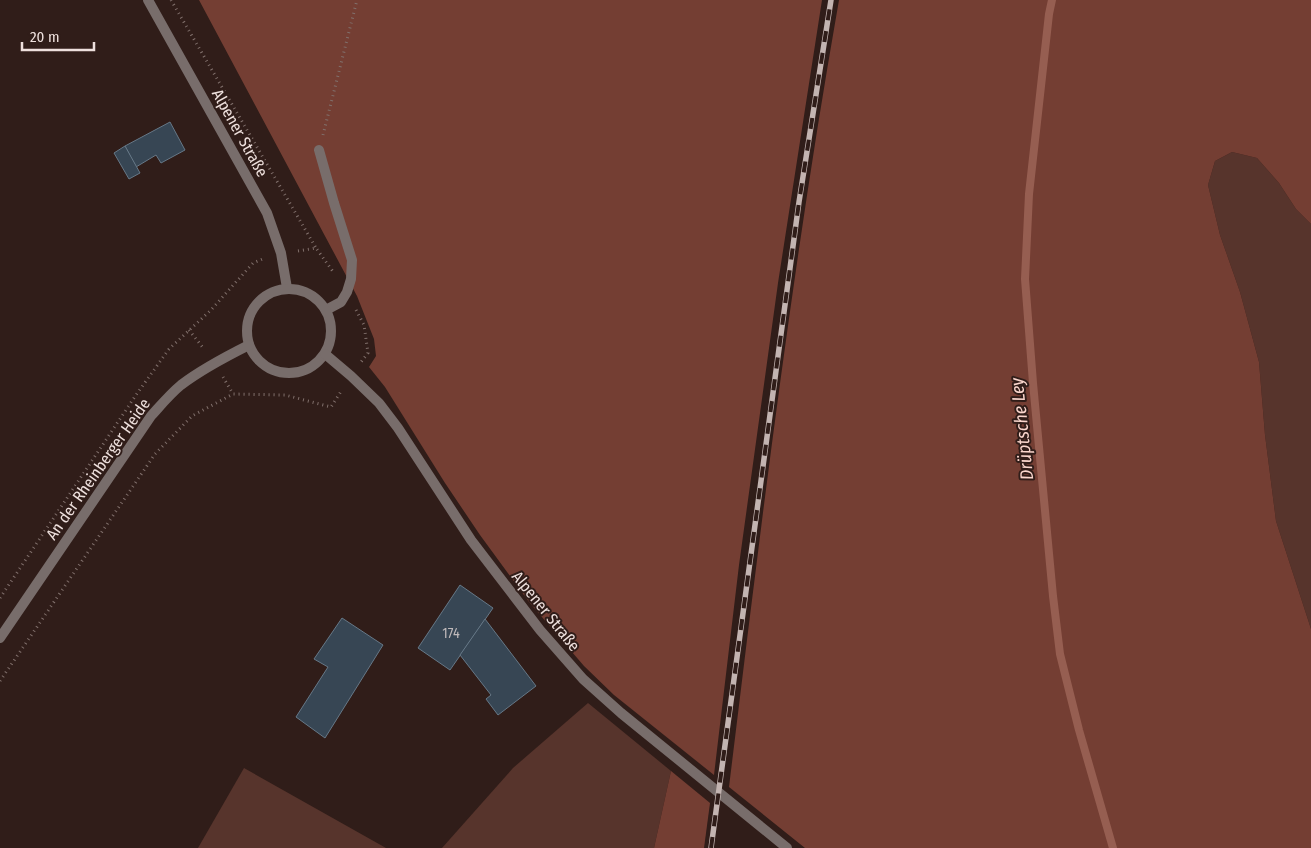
<svg xmlns="http://www.w3.org/2000/svg" width="1311" height="848" font-family="'Fira Sans Condensed',sans-serif">
	<style>
		.green { fill: #57342c }
		.forest { fill: #743e33 }
		.lines { fill: none; stroke-linecap: round; stroke-linejoin: round }
		.stream { stroke: #965e51; stroke-width: 8 }
		.building { fill: #374654; stroke: #667887 }
		.path { stroke: #81706c; stroke-width: 3; stroke-dasharray: 1 4; stroke-linecap: butt }
		.minor { stroke: #786d6b; stroke-width: 10 }
		.tertiary { stroke: #786d6b; stroke-width: 10 }
		.rail-casing { stroke: #c3b4b1; stroke-width: 5.5 }
		.rail { stroke: #301d19; stroke-width: 4; stroke-dasharray: 11; stroke-linecap: butt }
		.labels { text-anchor: middle; dominant-baseline: central; stroke-width: 4; stroke-linejoin: round; paint-order: stroke }
		.number-label { font-size: 14px; fill: #c0babb }
		.street-label { font-size: 16px; fill: #eee0dd; stroke: #301d19 }
		.water-label { font-size: 18px; font-style: italic; fill: #fad6cd; stroke: #301d19 }
	</style>
	<rect width="100%" height="100%" fill="#301d19"/>
	<g class="green">
		<path d="M1232,152L1257,158L1279,183L1296,209L1311,224V629L1276,521L1265,435L1259,362L1240,292L1220,235L1208,185L1215,161Z"/>
		<path d="M588,703L671,771L654,848H442L513,768Z"/>
		<path d="M244,768L386,848H198Z"/>
	</g>
	<g class="forest">
		<path d="M199,0H822L778,283L739,565L714,775L614,695L584,666L529,602L480,535L445,483L385,387L369,367L376,356L374,339L357,296Z"/>
		<path d="M839,0H1311V224L1296,209L1279,183L1257,158L1232,152L1215,161L1208,185L1220,235L1240,292L1259,362L1265,435L1276,521L1311,629V848H805L729,787C761,524 793,261 839,0Z"/>
		<path d="M671,771L710,803L704,848H654Z"/>
	</g>
	<g class="lines">
		<path class="stream" d="M1052,0L1049,14L1029,194L1025,279L1033,383L1053,596L1060,654L1079,730L1113,848"/>
	</g>
	<g class="building">
		<path d="M170,122L185,150L161,163L156,155L136,167L125,146Z"/>
		<path d="M125,146L140,173L129,179L114,153Z"/>
		<path d="M460,585L493,608L450,670L418,648Z"/>
		<path d="M342,618L383,645L325,738L296,717L328,667L314,659Z"/>
		<path d="M485,619L536,686L498,715L486,699L491,695L460,655Z"/>
	</g>
	<g class="lines">
		<g class="path">
			<path d="M171,0L316,248"/>
			<path d="M323,135L357,0"/>
			<path d="M298,251L316,248L334,273"/>
			<path d="M356,310L364,325L368,353L361,362"/>
			<path d="M189,330L204,349"/>
			<path d="M223,377L233,394"/>
			<path d="M0,598L136,395L169,349L211,310L253,263L265,258"/>
			<path d="M0,681L155,454L192,416L233,394L285,395L331,407L342,390"/>
		</g>
		<path class="minor" d="M319,150L334,203L352,260L351,279L347,292L341,302L326,310"/>
		<g class="tertiary">
			<path d="M148,0L267,213L281,253L287,288"/>
			<circle cx="289" cy="331" r="42"/>
			<path d="M325,354L351,376L379,403L398,428L471,540L540,630L583,679L621,713L787,848"/>
			<path d="M0,638L151,416C161,405 170,394 181,385C202,369 225,357 249,345"/>
		</g>
		<g class="rail-casing">
			<path id="rail" d="M711,848L799,202L831,0"/>
		</g>
		<use href="#rail" class="rail"/>
	</g>
	<g class="labels">
		<g class="number-label">
			<text x="451" y="633">174</text>
		</g>
		<g class="street-label">
			<text transform="translate(240 133) rotate(61)">Alpener Straße</text>
			<text transform="translate(98 469) rotate(-55)">An der Rheinberger Heide</text>
			<text transform="translate(546 611) rotate(51)">Alpener Straße</text>
		</g>
		<g class="water-label">
			<text transform="translate(1022 429) rotate(-96)">Drüptsche Ley</text>
		</g>
	</g>
	<path d="M22 42v8h72v-8" fill="none" stroke="#eee0dd" stroke-width="2.5"/>
	<text x="30" y="42" font-size="15" fill="#eee0dd" stroke="#301d19" stroke-width="4" paint-order="stroke">20 m</text>
</svg>
